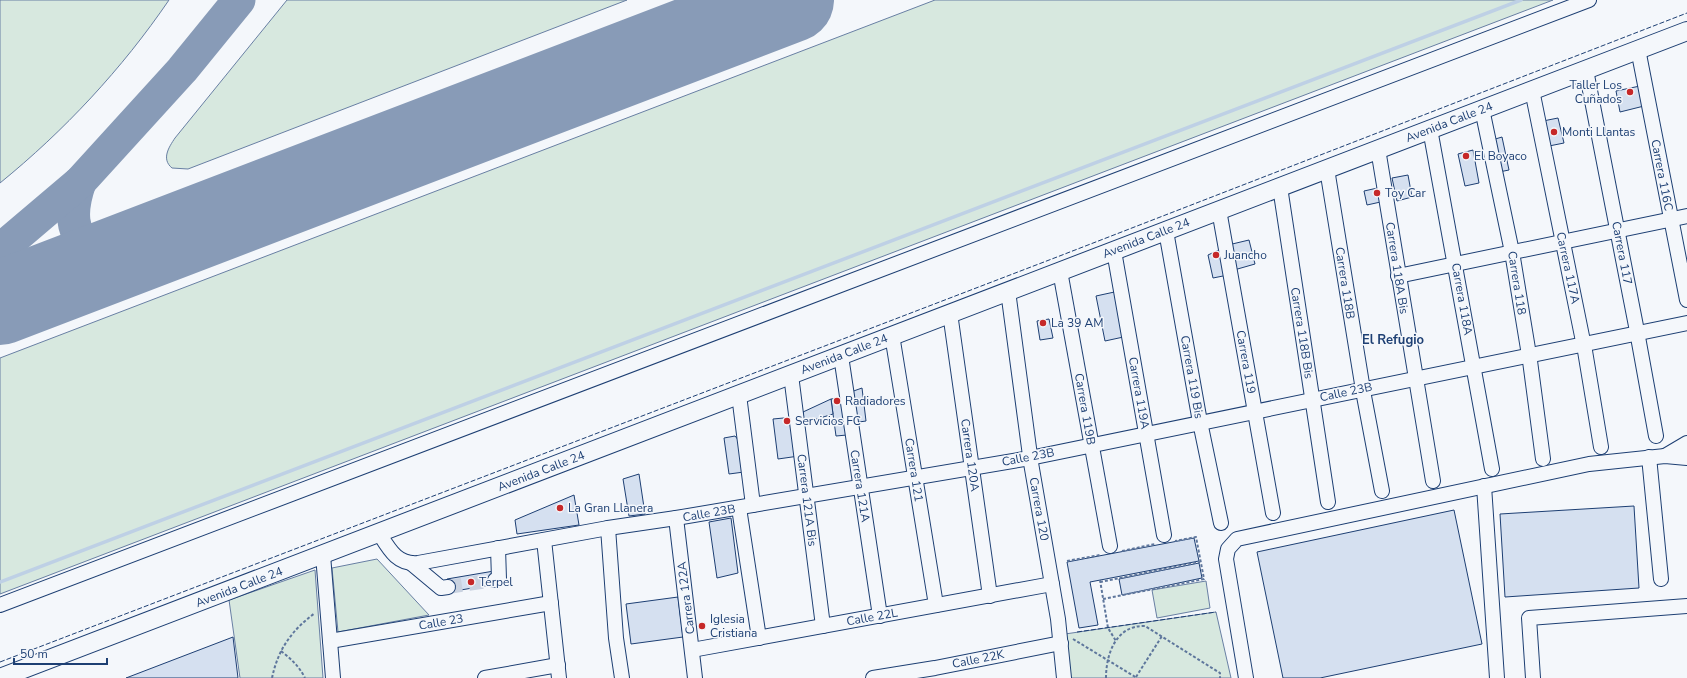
<svg xmlns="http://www.w3.org/2000/svg" width="1687" height="678" font-family="'Nunito Sans',sans-serif">
	<style>
		.green { fill: #d7e8df; stroke: #687fa3 }
		.lines { fill: none; stroke-linecap: round; stroke-linejoin: round }
		.stream { stroke: #bed0e5; stroke-width: 3.5 }
		.taxiway { stroke: #889bb7; stroke-width: 33 }
		.runway { stroke: #889bb7; stroke-width: 84 }
		.building { fill: #d5e0f0; stroke: #1d3f73 }
		.minor-tunnel { stroke: #c9d2e0; stroke-width: 14; stroke-dasharray: 14 7; stroke-linecap: butt }
		.minor-casing { stroke: #1d3f73; stroke-width: 16 }
		.major-casing { stroke: #1d3f73; stroke-width: 20 }
		.path { stroke: #5e769c; stroke-width: 2; stroke-dasharray: 3 2; stroke-linecap: butt }
		.minor { stroke: #f4f7fb; stroke-width: 14 }
		.major { stroke: #f4f7fb; stroke-width: 18 }
		.fence { stroke: #1d3f73; stroke-width: 1; stroke-dasharray: 5 2; stroke-linecap: butt }
		.poi-dot { fill: #c62828; stroke: #f4f7fb; stroke-width: 1.5 }
		.labels { text-anchor: middle; dominant-baseline: central; stroke-width: 3; stroke-linejoin: round; paint-order: stroke }
		.poi-label { font-size: 12px; fill: #1d3f73; stroke: #f4f7fb; text-anchor: start }
		.street-label { font-size: 12px; fill: #1d3f73; stroke: #f4f7fb }
		.neighbourhood-label { font-size: 13px; font-weight: bold; fill: #1d3f73; stroke: #f4f7fb }
	</style>
	<rect width="100%" height="100%" fill="#f4f7fb"/>
	<g class="green">
		<path d="M0,0H169C122,69 64,131 0,183Z"/>
		<path d="M287,0H627L188,169L172,168C161,159 169,147 175,138Z"/>
		<path d="M935,0H1553L0,594V358Z"/>
		<path d="M377,559L429,615L338,632L332,568Z"/>
		<path d="M315,570L323,678H240L229,600Z"/>
		<path d="M1206,581L1210,608L1157,618L1152,590Z"/>
		<path d="M1216,612L1231,678H1070L1065,634Z"/>
	</g>
	<g class="lines">
		<path class="stream" d="M0,582L1521,0"/>
		<g class="taxiway">
			<path d="M80,182C72,205 66,239 97,248C110,252 132,248 146,247"/>
			<path d="M0,250L80,182L182,70L239,0"/>
		</g>
		<path class="runway" d="M0,303L792,0"/>
	</g>
	<g class="building">
		<path d="M1640,86L1644,106L1620,112L1616,91Z"/>
		<path d="M1558,118L1564,143L1549,146L1543,121Z"/>
		<path d="M1502,137L1509,170L1499,172L1492,140Z"/>
		<path d="M1473,150L1479,183L1465,186L1458,154Z"/>
		<path d="M1408,175L1412,197L1397,201L1392,178Z"/>
		<path d="M1382,187L1385,201L1367,205L1364,191Z"/>
		<path d="M1249,240L1255,264L1234,270L1228,245Z"/>
		<path d="M1223,248L1228,275L1213,278L1208,255Z"/>
		<path d="M1119,291L1128,336L1105,341L1096,296Z"/>
		<path d="M1049,319L1053,338L1040,340L1037,321Z"/>
		<path d="M862,388L866,421L852,423L848,393Z"/>
		<path d="M841,398L847,435L836,436L831,399Z"/>
		<path d="M831,399L833,414L804,423L803,412Z"/>
		<path d="M794,417L799,456L778,459L773,419Z"/>
		<path d="M735,436L740,442L744,472L729,474L724,438Z"/>
		<path d="M639,474L645,514L629,516L623,479Z"/>
		<path d="M574,495L579,525L517,534L515,520Z"/>
		<path d="M1634,506L1639,588L1505,597L1500,514Z"/>
		<path d="M1454,510L1482,644L1320,678H1283L1257,552Z"/>
		<path d="M731,518L738,573L717,578L709,522Z"/>
		<path d="M1194,538L1199,561L1090,582L1098,625L1079,628L1067,562Z"/>
		<path d="M1199,563L1202,578L1122,595L1119,579Z"/>
		<path d="M494,571L496,584L449,592L447,579Z"/>
		<path d="M678,597L683,637L631,644L626,604Z"/>
		<path d="M233,637L238,678H126Z"/>
	</g>
	<g class="lines">
		<path class="minor-tunnel" d="M448,587L495,580"/>
		<g class="minor-casing">
			<g id="minor">
				<path d="M1638,49L1687,300"/>
				<path d="M1586,70L1636,326L1656,436"/>
				<path d="M1532,90L1585,351L1601,447"/>
				<path d="M1482,109L1512,252L1530,361L1543,459"/>
				<path d="M1430,129L1492,469"/>
				<path d="M1378,149L1433,481"/>
				<path d="M1327,169L1364,396L1382,491"/>
				<path d="M1280,187L1328,502"/>
				<path d="M1219,210L1273,513"/>
				<path d="M1166,231L1200,422L1221,523"/>
				<path d="M1114,251L1164,535"/>
				<path d="M1060,271L1110,546"/>
				<path d="M1398,276L1687,216"/>
				<path d="M1008,291L1031,463L1058,619L1064,678"/>
				<path d="M950,313L990,596"/>
				<path d="M892,335L936,605"/>
				<path d="M841,356L880,616"/>
				<path d="M791,375L823,626"/>
				<path d="M739,395L753,505"/>
				<path d="M1665,456L1687,443"/>
				<path d="M1649,457L1661,579"/>
				<path d="M1484,486L1497,678"/>
				<path d="M739,508L759,638"/>
				<path d="M676,518L695,678"/>
				<path d="M608,528L616,638L622,678"/>
				<path d="M379,533C389,549 397,565 418,563L608,528L676,518L1030,458L1687,323"/>
				<path d="M544,540L559,678"/>
				<path d="M323,555L333,678"/>
				<path d="M411,563L441,588L448,587"/>
				<path d="M495,580L499,579L498,548"/>
				<path d="M0,605L1589,0"/>
				<path d="M330,641L551,603"/>
				<path d="M692,650L1052,584"/>
				<path d="M485,678L558,665"/>
				<path d="M873,678L935,668L1061,643"/>
				<path d="M1246,678L1226,559L1228,549L1237,539L1589,464L1665,456L1687,458"/>
				<path d="M1533,678L1529,618L1687,606"/>
			</g>
		</g>
		<g class="major-casing">
			<path id="major" d="M0,678L1687,31"/>
		</g>
		<g class="path">
			<path d="M1122,551L1155,544"/>
			<path d="M1067,561L1100,555"/>
			<path d="M1100,580L1108,628L1116,641"/>
			<path d="M1100,582L1200,562"/>
			<path d="M1103,599L1204,579L1196,537L1175,541"/>
			<path d="M1073,639L1137,678"/>
			<path d="M281,651C291,659 299,666 305,678"/>
			<path d="M1136,677L1162,636"/>
			<path d="M272,678C278,649 292,630 315,613"/>
			<path d="M1106,678C1106,654 1116,625 1145,626L1220,673V678"/>
		</g>
		<use href="#minor" class="minor"/>
		<use href="#major" class="major"/>
		<g class="fence">
			<path d="M1077,632L1216,612"/>
			<path d="M0,662L1057,257L1687,13"/>
		</g>
	</g>
	<g class="poi-dot">
		<circle cx="1630" cy="92" r="4"/>
		<circle cx="1554" cy="132" r="4"/>
		<circle cx="1466" cy="156" r="4"/>
		<circle cx="1377" cy="193" r="4"/>
		<circle cx="1216" cy="255" r="4"/>
		<circle cx="1043" cy="323" r="4"/>
		<circle cx="837" cy="401" r="4"/>
		<circle cx="787" cy="421" r="4"/>
		<circle cx="560" cy="508" r="4"/>
		<circle cx="471" cy="582" r="4"/>
		<circle cx="702" cy="626" r="4"/>
	</g>
	<g class="labels">
		<g class="poi-label">
			<text x="1622" y="85" text-anchor="end">Taller Los<tspan x="1622" dy="14">Cuñados</tspan></text>
			<text x="1562" y="132">Monti Llantas</text>
			<text x="1474" y="156">El Boyaco</text>
			<text x="1385" y="193">Toy Car</text>
			<text x="1224" y="255">Juancho</text>
			<text x="1051" y="323">La 39 AM</text>
			<text x="845" y="401">Radiadores</text>
			<text x="795" y="421">Servicios FC</text>
			<text x="568" y="508">La Gran Llanera</text>
			<text x="479" y="582">Terpel</text>
			<text x="710" y="619">Iglesia<tspan x="710" dy="14">Cristiana</tspan></text>
		</g>
		<g class="street-label">
			<text transform="translate(1449 122) rotate(-21)">Avenida Calle 24</text>
			<text transform="translate(1662 175) rotate(79)">Carrera 116C</text>
			<text transform="translate(1146 238) rotate(-21)">Avenida Calle 24</text>
			<text transform="translate(1622 253) rotate(79)">Carrera 117</text>
			<text transform="translate(1397 268) rotate(81)">Carrera 118A Bis</text>
			<text transform="translate(1568 268) rotate(78)">Carrera 117A</text>
			<text transform="translate(1345 283) rotate(81)">Carrera 118B</text>
			<text transform="translate(1517 283) rotate(81)">Carrera 118</text>
			<text transform="translate(1462 299) rotate(80)">Carrera 118A</text>
			<text transform="translate(1302 333) rotate(81)">Carrera 118B Bis</text>
			<text transform="translate(844 354) rotate(-21)">Avenida Calle 24</text>
			<text transform="translate(1246 362) rotate(80)">Carrera 119</text>
			<text transform="translate(1192 377) rotate(80)">Carrera 119 Bis</text>
			<text transform="translate(1346 392) rotate(-12)">Calle 23B</text>
			<text transform="translate(1139 393) rotate(80)">Carrera 119A</text>
			<text transform="translate(1085 409) rotate(80)">Carrera 119B</text>
			<text transform="translate(970 455) rotate(82)">Carrera 120A</text>
			<text transform="translate(1028 457) rotate(-11)">Calle 23B</text>
			<text transform="translate(914 470) rotate(81)">Carrera 121</text>
			<text transform="translate(541 471) rotate(-21)">Avenida Calle 24</text>
			<text transform="translate(860 486) rotate(81)">Carrera 121A</text>
			<text transform="translate(807 500) rotate(83)">Carrera 121A Bis</text>
			<text transform="translate(1039 509) rotate(80)">Carrera 120</text>
			<text transform="translate(709 513) rotate(-10)">Calle 23B</text>
			<text transform="translate(239 587) rotate(-21)">Avenida Calle 24</text>
			<text transform="translate(686 598) rotate(-97)">Carrera 122A</text>
			<text transform="translate(872 617) rotate(-10)">Calle 22L</text>
			<text transform="translate(441 622) rotate(-10)">Calle 23</text>
			<text transform="translate(978 659) rotate(-11)">Calle 22K</text>
		</g>
		<g class="neighbourhood-label">
			<text x="1393" y="340">El Refugio</text>
		</g>
	</g>
	<path d="M14 658v6h93v-6" fill="none" stroke="#1d3f73" stroke-width="2"/>
	<text x="20" y="658" font-size="12" fill="#1d3f73" stroke="#f4f7fb" stroke-width="3" paint-order="stroke">50 m</text>
</svg>
